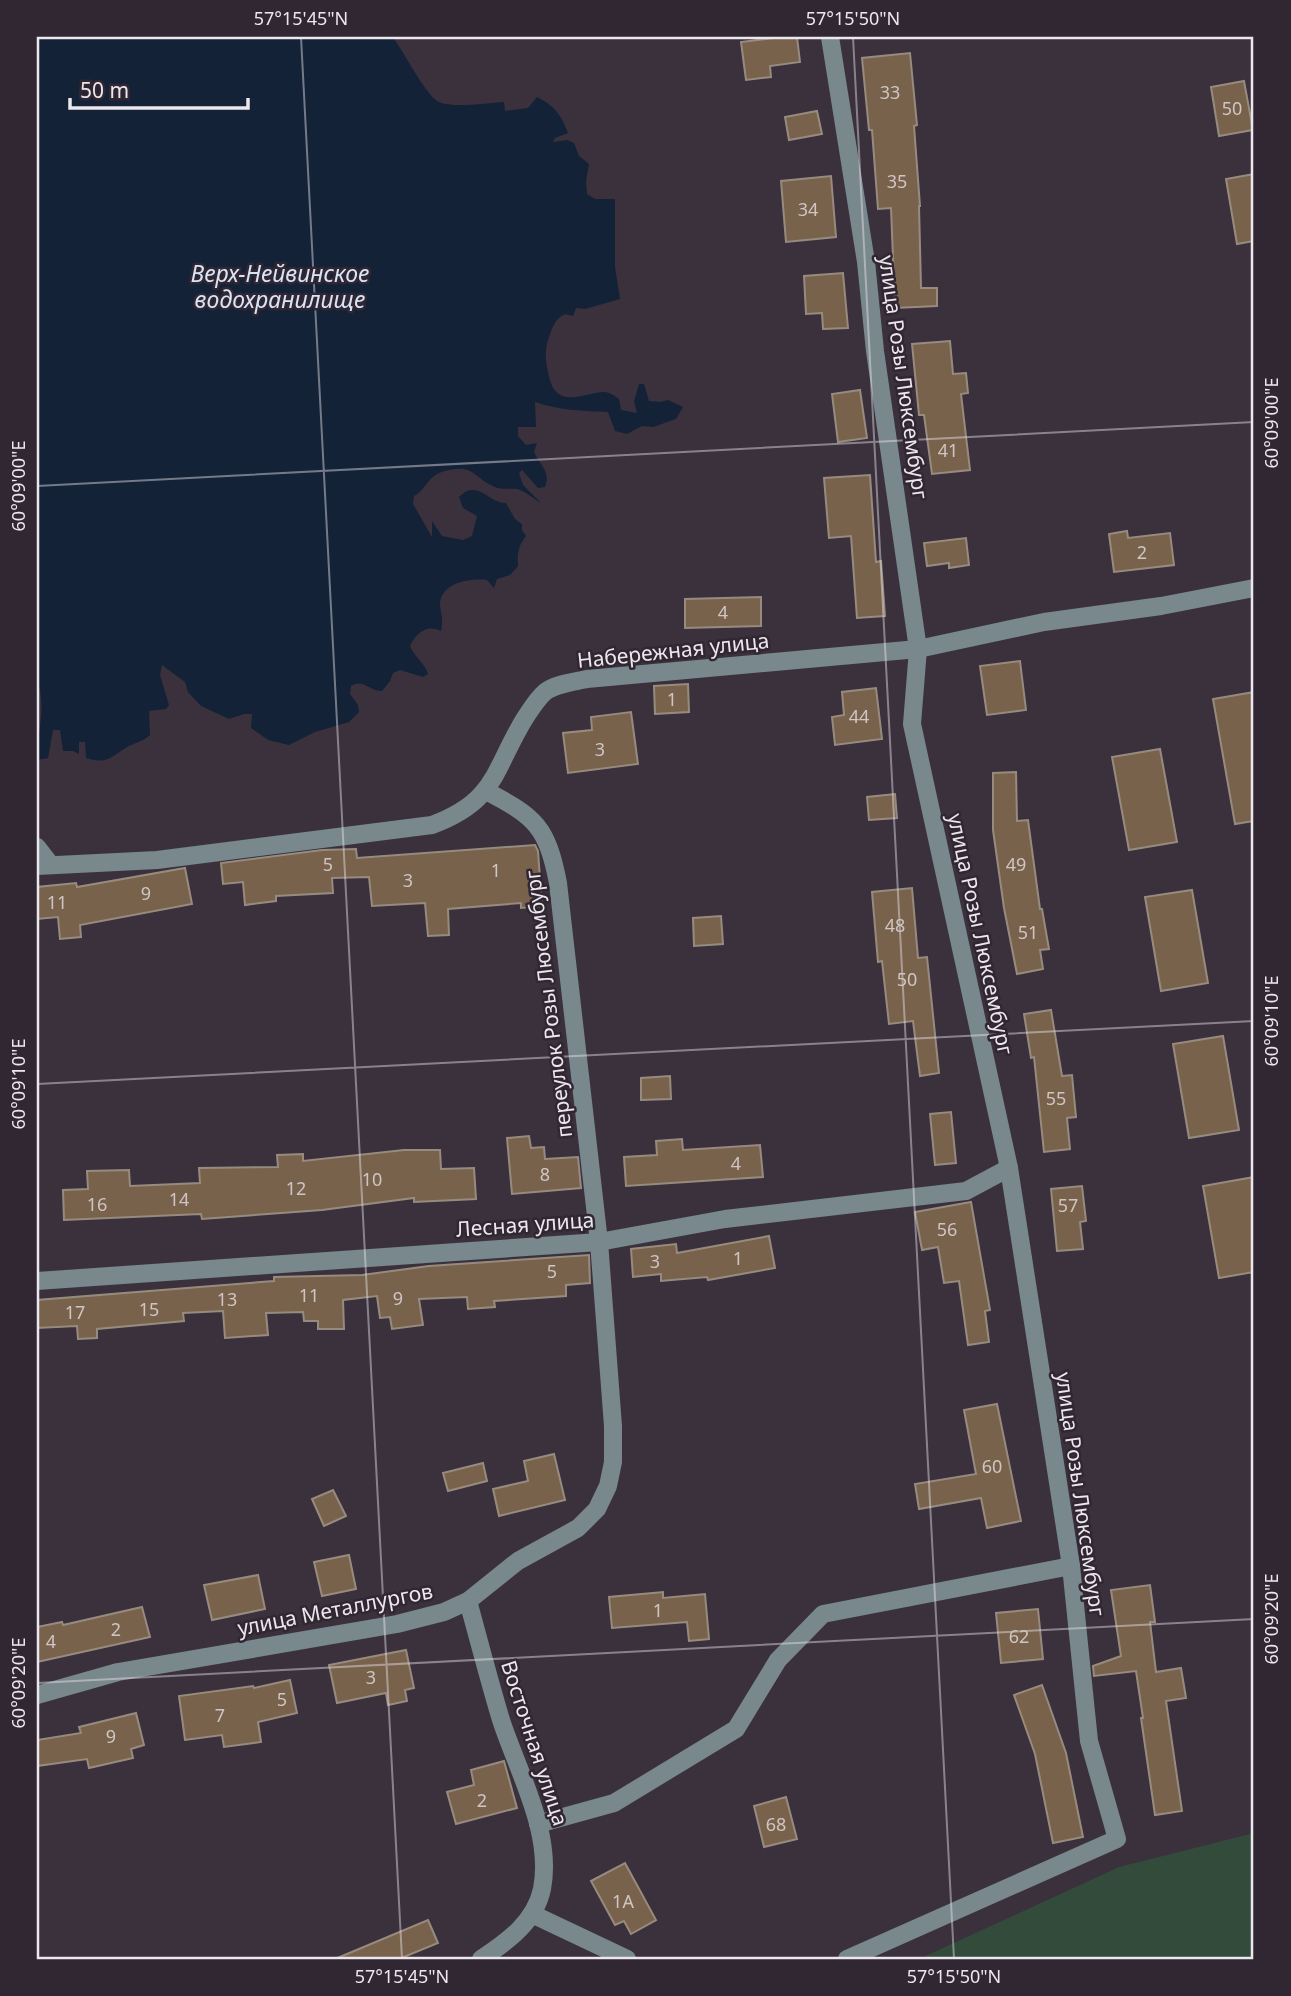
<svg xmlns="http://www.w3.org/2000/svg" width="1291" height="1996" font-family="'Noto Sans',sans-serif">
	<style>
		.green { fill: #324b3a }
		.water { fill: #132237 }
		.building { fill: #79624b; stroke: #978b7f; stroke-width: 2 }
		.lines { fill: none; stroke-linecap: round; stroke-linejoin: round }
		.minor { stroke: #78888d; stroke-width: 18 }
		.ticks { fill: none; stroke: #ece6ed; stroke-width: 2; stroke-opacity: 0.45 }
		.labels { text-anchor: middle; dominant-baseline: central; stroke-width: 5; stroke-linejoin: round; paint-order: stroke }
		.number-label { font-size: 18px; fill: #cfc5c4 }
		.street-label { font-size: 21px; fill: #ece6ed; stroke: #302732 }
		.water-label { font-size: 23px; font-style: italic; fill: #d8e5f9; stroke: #302732 }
		.neatline { fill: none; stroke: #ece6ed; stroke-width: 2.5 }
		.ticks-label { font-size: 18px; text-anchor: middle; fill: #ece6ed }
	</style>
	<rect width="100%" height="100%" fill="#3a313c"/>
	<path class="green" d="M1254,1833V1959H919L1119,1867Z"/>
	<path class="water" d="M37,37H393C403,51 425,93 437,101C451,109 487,103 504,102L505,111L528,108L537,97C555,106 561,115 568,133L555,138L553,142L567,140L574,143L579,156L589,164L586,181L587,194L595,199H615V267L620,299L585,309L576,308L573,316L565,314C554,319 552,329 548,340C544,355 546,363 549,377C557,410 583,393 604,392C610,392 615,396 619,399L621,410L637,413L634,401L639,384H644L649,401L660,402L668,400L683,407L676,419L653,427L642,426L627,434L615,431L608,412C583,411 558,410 535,402L536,427H518V436L526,445L537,443L534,452C540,465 551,472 545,487L538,488L522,470L519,473L523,485L541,503C534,499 525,491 517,489C510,488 502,490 495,487C472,477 474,462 442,472C428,476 425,491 414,496L413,504L432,537V521L442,536L463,540L472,536L477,516L463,508L459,497C478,478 489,504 506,503L515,519L522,524V530L526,536C518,546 517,554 518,566L510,575L497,579L494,588L487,580C471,578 442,582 440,603C440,614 444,616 441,631C427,624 416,633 410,646C414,657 425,663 428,674L423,677L400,670L393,673L390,681L382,691C369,691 363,678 351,686L350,694L358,705L359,712L349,722L315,732L289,745L268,740L251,728L252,714H244L229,719L201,706L188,692L185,682L162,665L160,675L169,705L166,709L149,711L150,735C144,741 137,742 129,746C111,756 109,765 86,758L85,742H79V754L73,751H63L60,730H53L48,758L37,760C37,733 47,706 37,680Z"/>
	<g class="building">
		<path d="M781,37H797L800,62L770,66L771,77L746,80L741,42Z"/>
		<path d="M910,53L917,125L914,126L920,206H919L921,288H937V306L895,308L891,208L878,209L872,130H869L862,58Z"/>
		<path d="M1244,81L1253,130L1219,136L1211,87Z"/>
		<path d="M817,111L822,134L789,140L785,117Z"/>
		<path d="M1254,174V241L1237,244L1226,179Z"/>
		<path d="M831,176L836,237L786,242L781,181Z"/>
		<path d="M843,273L848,328L823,329L822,313L806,314L804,276Z"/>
		<path d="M950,341L953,374L966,373L968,393L961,394L970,470L932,474L924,415H919L912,344Z"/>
		<path d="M860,390L867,438L838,442L832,394Z"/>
		<path d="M870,475L876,562L881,561L885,616L857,618L851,536L829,538L824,478Z"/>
		<path d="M1127,531L1128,538L1170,533L1174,565L1114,572L1109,534Z"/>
		<path d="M966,538L969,565L949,568V563L927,566L924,543Z"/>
		<path d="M761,597V626L685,628V599Z"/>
		<path d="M1020,661L1026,710L987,715L980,666Z"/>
		<path d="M688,684L689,712L655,714L654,686Z"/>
		<path d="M876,688L882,739L835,745L832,717L844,715L842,692Z"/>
		<path d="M1254,692V821L1235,824L1213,699Z"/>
		<path d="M631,712L638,764L568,773L563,733L592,730L591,717Z"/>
		<path d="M1160,749L1177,842L1129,850L1112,757Z"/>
		<path d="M1016,772L1017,821L1028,820L1040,909H1042L1049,949L1040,950L1043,969L1017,974L1004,908L993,830V773Z"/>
		<path d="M895,794L897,818L869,820L867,797Z"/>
		<path d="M535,845L538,851L542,906L521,908V903L448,909L449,935L428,936L425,903L372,906L369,877L332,878L333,893L276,896V901L245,905L243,882L223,884L221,863L322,850L356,849L357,858Z"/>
		<path d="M185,868L192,904L80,925L81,937L60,939L58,917L37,919V887L76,883L77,887Z"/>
		<path d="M912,888L918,958L927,957L939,1073L920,1076L913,1021L889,1024L882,961L878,962L872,892Z"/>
		<path d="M1192,890L1208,983L1161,991L1145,897Z"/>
		<path d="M721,916L723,944L694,946L693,918Z"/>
		<path d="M1051,1010L1062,1076L1072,1075L1076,1117L1067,1118L1070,1149L1044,1152L1034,1057L1031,1058L1024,1014Z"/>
		<path d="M1223,1036L1239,1130L1189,1138L1173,1044Z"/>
		<path d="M670,1076L671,1099L641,1100V1078Z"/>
		<path d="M951,1112L956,1163L935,1165L930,1114Z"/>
		<path d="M529,1136L531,1148L544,1147L545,1159L578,1157L581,1188L512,1194L507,1138Z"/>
		<path d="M682,1139L683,1150L760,1145L763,1177L626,1186L624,1157L657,1155L656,1141Z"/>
		<path d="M404,1150H440L441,1169L474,1168L476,1199L414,1202V1198L322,1210L202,1219L201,1214L64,1220L63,1190L88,1189L87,1171L129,1170L130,1186L200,1183L199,1168L278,1167L277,1155L303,1154V1161Z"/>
		<path d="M1254,1177V1272L1219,1278L1203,1186Z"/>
		<path d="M1082,1186L1086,1221L1080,1222L1083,1249L1057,1251L1051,1189Z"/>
		<path d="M971,1202L990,1310L985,1311L989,1342L968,1345L959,1281L944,1283L938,1247L922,1250L915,1212Z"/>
		<path d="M769,1236L775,1268L708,1280L707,1277L661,1281V1274L633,1277L631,1249L676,1244L677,1253Z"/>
		<path d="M589,1255L590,1283L566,1285V1296L494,1301L495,1307L468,1309L467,1297L419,1299L423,1325L392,1329L390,1317L380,1318L377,1296L343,1300L344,1329H318V1321H304L303,1312L266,1313L268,1335L225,1338L223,1311L183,1313L184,1321L97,1329V1338L78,1339L77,1326L37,1328V1300L274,1281V1277L362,1275L429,1266Z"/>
		<path d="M997,1404L1021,1521L987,1528L981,1498L919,1509L915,1484L976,1474L964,1410Z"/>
		<path d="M554,1454L565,1500L499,1516L493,1489L528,1481L524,1461Z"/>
		<path d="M483,1463L487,1481L448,1491L443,1473Z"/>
		<path d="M333,1490L346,1516L324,1526L312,1499Z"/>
		<path d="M349,1555L356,1589L322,1596L314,1562Z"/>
		<path d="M258,1575L265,1609L212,1620L204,1585Z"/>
		<path d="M1150,1585L1155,1622H1150L1156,1672L1181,1668L1186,1698L1166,1701L1182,1811L1155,1815L1141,1718H1143L1136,1671L1094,1676L1093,1666L1121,1656L1111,1590Z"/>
		<path d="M663,1592V1598L705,1594L709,1639L689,1641L687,1622L612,1628L609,1597Z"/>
		<path d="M142,1607L150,1637L37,1662V1627L62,1622L63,1625Z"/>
		<path d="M1038,1609L1043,1659L1001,1663L996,1613Z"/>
		<path d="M406,1650L414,1688L405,1690L407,1701L388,1705L386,1693L337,1703L329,1665Z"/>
		<path d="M290,1680L297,1713L258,1722L261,1742L224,1747L222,1735L185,1740L179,1696L253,1686L254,1688Z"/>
		<path d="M1042,1685L1066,1753L1083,1837L1053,1843L1035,1754L1014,1695Z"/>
		<path d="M136,1713L144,1745L131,1749L133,1758L89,1768L87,1759L37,1766V1740L81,1733L79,1727Z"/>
		<path d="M504,1761L517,1808L456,1824L447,1792L474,1785L471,1770Z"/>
		<path d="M786,1797L797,1839L764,1847L754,1806Z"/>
		<path d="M625,1863L656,1920L631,1934L624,1921L615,1925L591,1881Z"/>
		<path d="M428,1920L438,1943L399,1959H335Z"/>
	</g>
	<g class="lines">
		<g class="minor">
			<path d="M830,37L866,262L875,351L918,649L912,724L1009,1168L1071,1566L1089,1741L1117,1839L847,1959"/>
			<path d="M37,847L51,865"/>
			<path d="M37,866L157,860L432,825C497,801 493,770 525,718C531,709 537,699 545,692C555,684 574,682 587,679L918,649L1044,622L1161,606L1254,588"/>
			<path d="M37,1281L599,1242L725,1219L966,1191L1009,1168"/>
			<path d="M468,1601C479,1641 489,1680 501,1720C518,1772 553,1833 542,1889C535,1922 507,1942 481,1959"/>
			<path d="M37,1695L118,1672L397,1624L444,1612L468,1601L518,1561L578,1528L597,1509L608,1486L613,1462V1426L599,1242L558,883C547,827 536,817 486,791"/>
			<path d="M538,1824L614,1803L736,1729L778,1660L823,1614L1071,1566"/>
			<path d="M532,1914L627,1959"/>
		</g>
	</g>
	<path class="ticks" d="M301,37L402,1959M853,37L954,1959M37,486L1254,422M37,1084L1254,1021M37,1683L1254,1619"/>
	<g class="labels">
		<g class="number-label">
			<text x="890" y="92">33</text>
			<text x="1232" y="108">50</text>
			<text x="897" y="181">35</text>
			<text x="808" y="209">34</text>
			<text x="948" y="450">41</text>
			<text x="1142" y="552">2</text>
			<text x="723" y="612">4</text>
			<text x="672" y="699">1</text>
			<text x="859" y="716">44</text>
			<text x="600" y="749">3</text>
			<text x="328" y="864">5</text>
			<text x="1016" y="864">49</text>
			<text x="496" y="870">1</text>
			<text x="408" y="880">3</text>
			<text x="146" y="893">9</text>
			<text x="57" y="902">11</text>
			<text x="895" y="925">48</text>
			<text x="1028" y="932">51</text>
			<text x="907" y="979">50</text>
			<text x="1056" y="1098">55</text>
			<text x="736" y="1163">4</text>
			<text x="545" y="1174">8</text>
			<text x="372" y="1179">10</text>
			<text x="296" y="1188">12</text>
			<text x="179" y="1199">14</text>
			<text x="97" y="1204">16</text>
			<text x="1068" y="1205">57</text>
			<text x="947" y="1229">56</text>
			<text x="738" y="1258">1</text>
			<text x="655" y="1261">3</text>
			<text x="552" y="1271">5</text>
			<text x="309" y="1295">11</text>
			<text x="398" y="1298">9</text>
			<text x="227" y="1299">13</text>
			<text x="149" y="1309">15</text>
			<text x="75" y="1312">17</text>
			<text x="992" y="1466">60</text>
			<text x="658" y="1610">1</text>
			<text x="116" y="1629">2</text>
			<text x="1019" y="1636">62</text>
			<text x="51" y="1641">4</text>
			<text x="371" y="1677">3</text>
			<text x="282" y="1699">5</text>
			<text x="220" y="1715">7</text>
			<text x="111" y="1736">9</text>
			<text x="482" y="1800">2</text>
			<text x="776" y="1824">68</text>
			<text x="623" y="1901">1А</text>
		</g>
		<g class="street-label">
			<text transform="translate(904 377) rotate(82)">улица Розы Люксембург</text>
			<text transform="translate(673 650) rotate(-6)">Набережная улица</text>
			<text transform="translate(981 934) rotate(78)">улица Розы Люксембург</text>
			<text transform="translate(548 1004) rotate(-97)">переулок Розы Люсембург</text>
			<text transform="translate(525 1224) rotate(-4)">Лесная улица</text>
			<text transform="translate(1081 1494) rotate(82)">улица Розы Люксембург</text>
			<text transform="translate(335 1609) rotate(-11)">улица Металлургов</text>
			<text transform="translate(535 1743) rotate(72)">Восточная улица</text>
		</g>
		<g class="water-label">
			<text x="280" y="273">Верх-Нейвинское<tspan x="280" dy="26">водохранилище</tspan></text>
		</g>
	</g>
	<rect width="1291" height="1996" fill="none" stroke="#302732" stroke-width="77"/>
	<path d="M70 98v10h178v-10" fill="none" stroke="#ece6ed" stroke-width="3.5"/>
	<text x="80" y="98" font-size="21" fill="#ece6ed" stroke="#302732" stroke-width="5" paint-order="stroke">50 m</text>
	<rect x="38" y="38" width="1214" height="1920" class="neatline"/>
	<g class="ticks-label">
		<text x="301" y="25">57°15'45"N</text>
		<text x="853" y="25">57°15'50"N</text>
		<text transform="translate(1272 423) rotate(-90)" y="6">60°09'00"E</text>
		<text transform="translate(19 486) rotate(-90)" y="6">60°09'00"E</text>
		<text transform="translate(1272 1021) rotate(-90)" y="6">60°09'10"E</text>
		<text transform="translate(19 1084) rotate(-90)" y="6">60°09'10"E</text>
		<text transform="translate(1272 1619) rotate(-90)" y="6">60°09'20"E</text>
		<text transform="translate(19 1683) rotate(-90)" y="6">60°09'20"E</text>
		<text x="402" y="1983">57°15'45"N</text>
		<text x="954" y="1983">57°15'50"N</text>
	</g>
</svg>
